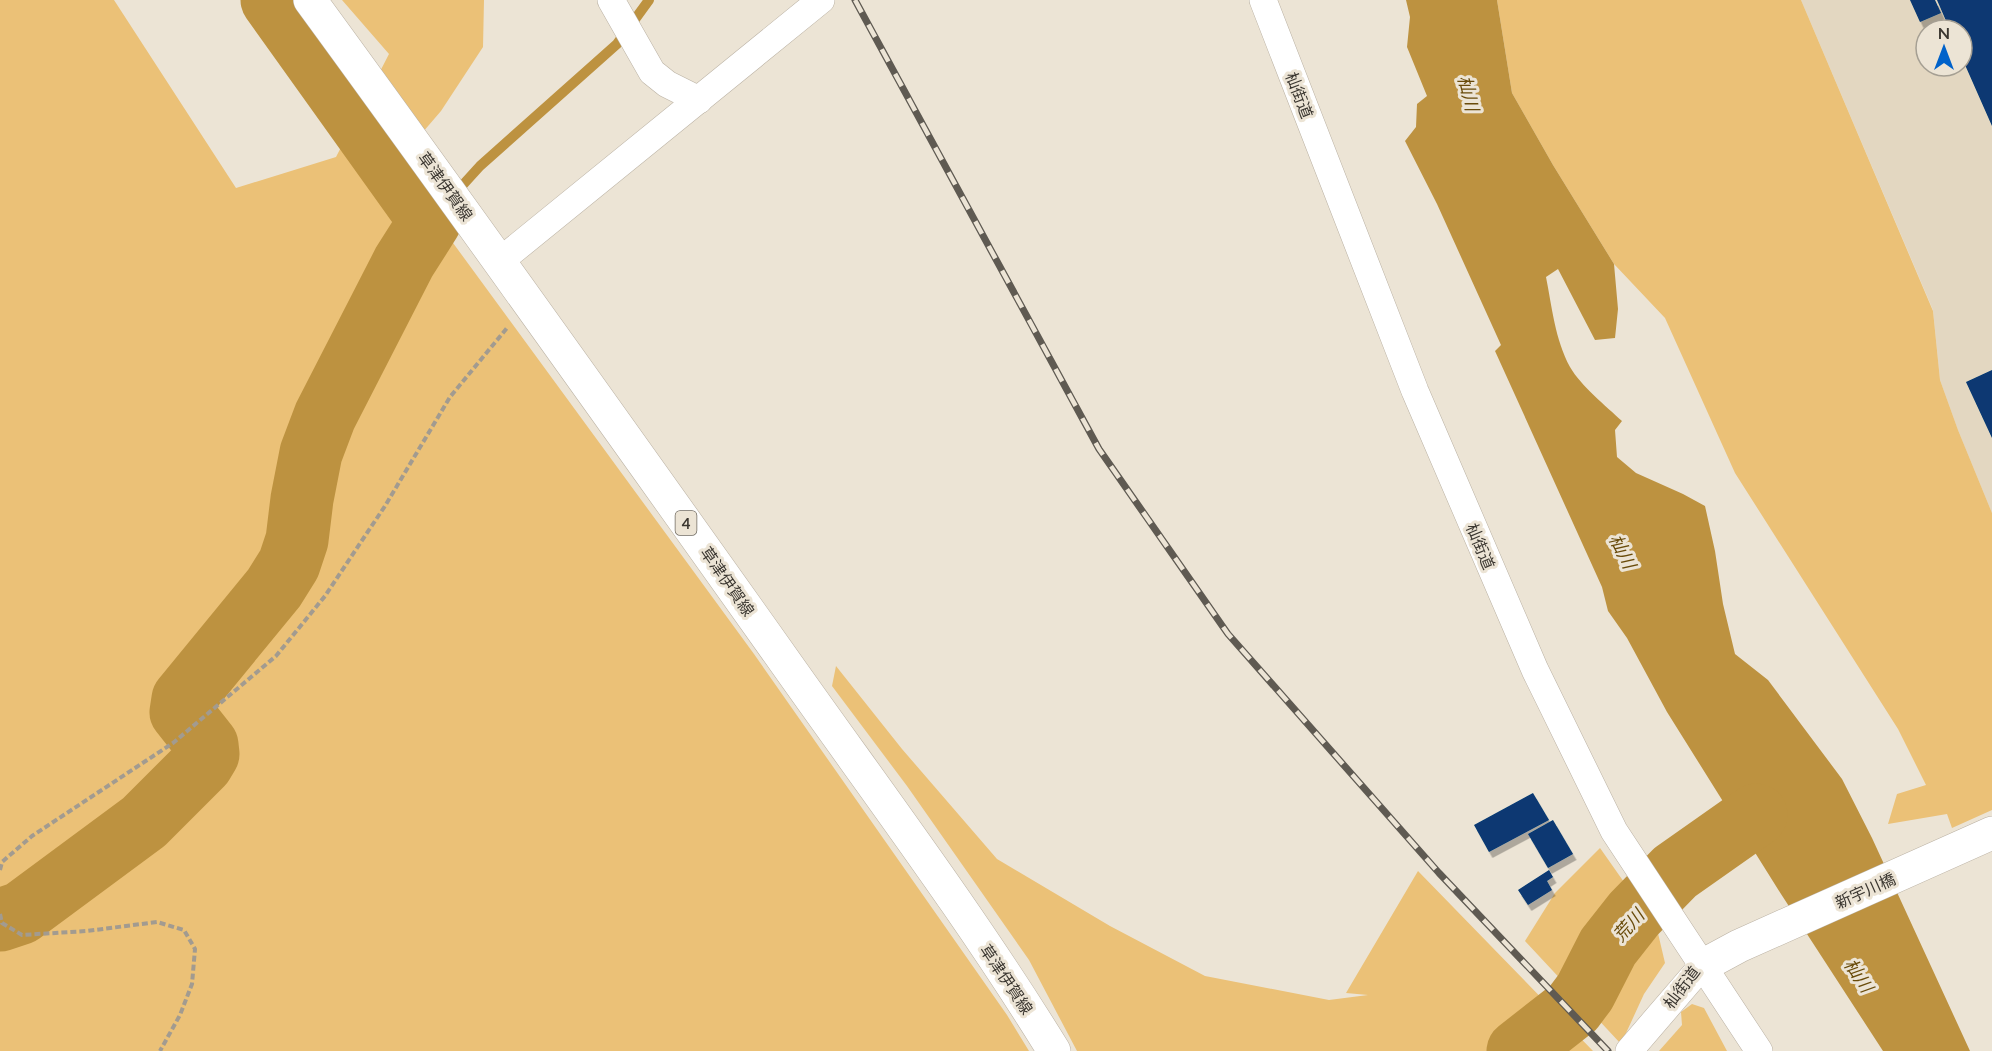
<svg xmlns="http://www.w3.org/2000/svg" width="1992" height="1051" font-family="Lato,'Noto Sans JP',sans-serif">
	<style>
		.built { fill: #e3d7c1; fill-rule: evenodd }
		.green { fill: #ebc177 }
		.water { fill: #bd9240 }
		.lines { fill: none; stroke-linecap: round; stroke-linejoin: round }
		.stream { stroke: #bd9240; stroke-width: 10 }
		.river { stroke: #bd9240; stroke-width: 63 }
		.building { fill: #073872; filter: url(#shadow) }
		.minor-casing { stroke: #bab1a3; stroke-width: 28 }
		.tertiary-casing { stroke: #bab1a3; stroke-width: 34 }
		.primary-casing { stroke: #bab1a3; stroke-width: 34 }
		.path { stroke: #a29b90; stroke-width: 4; stroke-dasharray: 6 3; stroke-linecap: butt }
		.minor { stroke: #fff; stroke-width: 27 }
		.tertiary { stroke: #fff; stroke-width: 33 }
		.primary { stroke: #fff; stroke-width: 33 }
		.rail-casing { stroke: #5f5a52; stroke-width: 7 }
		.rail { stroke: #ece4d5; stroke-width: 4.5; stroke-dasharray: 14; stroke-linecap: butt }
		.labels { text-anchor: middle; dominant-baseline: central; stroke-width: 6; stroke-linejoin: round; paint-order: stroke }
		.shield { fill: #ece4d5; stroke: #706b62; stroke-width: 1.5 }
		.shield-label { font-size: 15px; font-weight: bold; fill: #3b3731 }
		.street-label { font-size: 16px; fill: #3b3731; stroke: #ece4d5 }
		.water-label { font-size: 18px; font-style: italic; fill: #694b0a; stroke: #ece4d5 }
	</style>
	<defs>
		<filter id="shadow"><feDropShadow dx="3.5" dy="6" stdDeviation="0" flood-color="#0004"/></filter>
	</defs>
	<rect width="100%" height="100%" fill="#ece4d5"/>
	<path class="built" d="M1801,0H1992V513L1958,430L1940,380L1933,310ZM1926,30H1962V66H1926Z"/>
	<g class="green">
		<path d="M0,0H114L236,188L336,157L389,54L342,0H484L483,47L441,111L404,154L445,232L754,654L1007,1015L1029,1051H0Z"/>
		<path d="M1497,0H1801L1933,311L1940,380L1958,430L1992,513V810L1952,828L1947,814L1888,824L1897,794L1926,785L1898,729L1735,473L1665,318L1614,264L1553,165L1512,93Z"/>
		<path d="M836,666L902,749L997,859L1110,926L1205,976L1329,1000L1368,995L1346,993L1418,871L1593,1051H1077L1029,960L907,786L832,686Z"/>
		<path d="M1600,848L1657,929L1665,963L1644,994L1621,1044L1525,941L1555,893Z"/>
		<path d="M1692,1004L1704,1008L1727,1051H1659L1682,1025L1681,1012Z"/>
	</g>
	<path class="water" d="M1406,0H1497L1512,93L1553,165L1614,264L1618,309L1615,338L1595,340L1558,269L1546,277C1552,307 1555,339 1570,367C1581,386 1606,406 1622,421L1615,430L1617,457L1636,473L1683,494L1705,506L1715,551L1723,604L1735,654L1768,680L1842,779L1872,838L1970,1051H1883L1781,894L1667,712L1627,638L1608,611L1602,587L1495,351L1501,345L1437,204L1405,141L1416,127L1417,104L1427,96L1407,47L1410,17Z"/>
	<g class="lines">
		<path class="stream" d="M430,221L480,166L617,44L649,0"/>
		<g class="river">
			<path d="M0,920L21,913L144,822L202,764L208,754L207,745L181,712L183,699L274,588L289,564L297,540L302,499L311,453L325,416L404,262L430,221L272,0"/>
			<path d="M1518,1051L1573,1008L1585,992L1608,947L1634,914L1675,872L1756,815"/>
		</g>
	</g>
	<g class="building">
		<path d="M1910,0H1935L1941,13L1920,22Z"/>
		<path d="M1937,0H1992V126L1962,58V30H1950Z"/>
		<path d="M1992,370V438L1966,382Z"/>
		<path d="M1533,793L1549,820L1489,852L1474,825Z"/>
		<path d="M1553,820L1573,854L1548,868L1528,834Z"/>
		<path d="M1549,870L1553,877L1547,881L1552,890L1528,905L1518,890Z"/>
	</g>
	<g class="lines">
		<g class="minor-casing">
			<g id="minor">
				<path d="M611,0L652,72L667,84L699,100"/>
				<path d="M1263,0L1415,391L1535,670L1614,831L1759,1051"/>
				<path d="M500,261L821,0"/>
				<path d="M1629,1051L1702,966"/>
			</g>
		</g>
		<g class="tertiary-casing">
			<path id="tertiary" d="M1702,966L1739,946L1992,833"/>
		</g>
		<g class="primary-casing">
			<path id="primary" d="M310,0C468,216 623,434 778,652C871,784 969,913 1054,1051"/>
		</g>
		<g class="path">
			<path d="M0,870L2,862L32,836L173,743L276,656L325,596L385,506L450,397L507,328"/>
			<path d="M0,914L2,923L22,935L87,931L157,922L184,930L195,949L192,984L180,1015L160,1051"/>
		</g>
		<use href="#minor" class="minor"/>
		<use href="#tertiary" class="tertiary"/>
		<use href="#primary" class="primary"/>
		<g class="rail-casing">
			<path id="rail" d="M855,0L1099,449L1228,634L1439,873L1608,1051"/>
		</g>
		<use href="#rail" class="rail"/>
	</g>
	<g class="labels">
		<rect class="shield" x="675.5" y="511" width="21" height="24" rx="4.5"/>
		<g class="shield-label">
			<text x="686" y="523">4</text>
		</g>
		<g class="street-label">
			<text transform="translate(1300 95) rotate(69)">杣街道</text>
			<text transform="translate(446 186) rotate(54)">草津伊賀線</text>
			<text transform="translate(1481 546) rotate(67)">杣街道</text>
			<text transform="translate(728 581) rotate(55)">草津伊賀線</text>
			<text transform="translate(1865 890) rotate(-24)">新宇川橋</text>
			<text transform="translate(1007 979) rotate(56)">草津伊賀線</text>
			<text transform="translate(1681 987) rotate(-53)">杣街道</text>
		</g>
		<g class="water-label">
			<text transform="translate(1469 93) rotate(76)">杣川</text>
			<text transform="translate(1623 551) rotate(63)">杣川</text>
			<text transform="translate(1628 925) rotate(-48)">荒川</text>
			<text transform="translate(1859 975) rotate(56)">杣川</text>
		</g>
	</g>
	<g transform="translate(1944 48)"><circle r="28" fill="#ece4d5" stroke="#a59f93" stroke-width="1.5"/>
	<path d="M0-4.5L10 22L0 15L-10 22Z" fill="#0062ca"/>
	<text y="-9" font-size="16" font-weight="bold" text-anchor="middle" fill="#3b3731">N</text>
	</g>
</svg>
